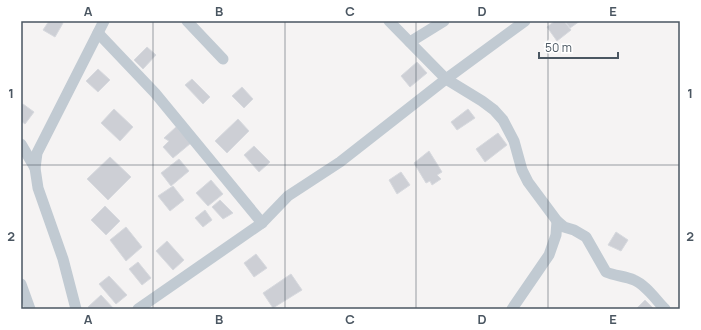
<svg xmlns="http://www.w3.org/2000/svg" width="701" height="330" font-family="Manrope,sans-serif">
	<style>
		.building { fill: #cdcfd5; stroke: #d7d9de }
		.lines { fill: none; stroke-linecap: round; stroke-linejoin: round }
		.minor { stroke: #c1cad2; stroke-width: 11 }
		.grid { fill: none; stroke: #4a5661; stroke-width: 1; stroke-opacity: 0.55 }
		.neatline { fill: none; stroke: #4a5661; stroke-width: 1.5 }
		.grid-label { font-size: 13px; text-anchor: middle; font-weight: bold; fill: #4a5661 }
	</style>
	<rect width="100%" height="100%" fill="#f5f3f3"/>
	<g class="building">
		<path d="M49,21H60L63,23L55,37L43,30Z"/>
		<path d="M555,21H564L571,30L557,41L547,27Z"/>
		<path d="M565,21H580L570,28Z"/>
		<path d="M147,47L156,55L143,69L134,60Z"/>
		<path d="M417,62L427,73L410,87L401,76Z"/>
		<path d="M98,69L110,80L98,92L86,81Z"/>
		<path d="M192,79L210,97L203,104L185,85Z"/>
		<path d="M242,87L253,99L244,108L232,96Z"/>
		<path d="M23,104L34,112L25,124L21,121V107Z"/>
		<path d="M114,109L133,127L120,141L101,123Z"/>
		<path d="M468,109L475,118L457,130L451,122Z"/>
		<path d="M238,119L249,131L227,153L215,141Z"/>
		<path d="M176,127L191,143L173,158L163,147L169,141L164,138Z"/>
		<path d="M498,133L507,145L485,162L476,149Z"/>
		<path d="M254,146L270,162L259,172L244,155Z"/>
		<path d="M429,151L442,172L437,175L441,179L432,185L430,181L426,183L414,163Z"/>
		<path d="M110,157L131,177L108,200L87,179Z"/>
		<path d="M179,159L189,171L171,186L161,173Z"/>
		<path d="M401,172L410,185L397,194L389,180Z"/>
		<path d="M211,180L223,194L208,206L196,193Z"/>
		<path d="M173,186L184,200L170,211L158,196Z"/>
		<path d="M220,200L233,213L223,219L212,207Z"/>
		<path d="M105,206L120,221L106,235L91,220Z"/>
		<path d="M205,210L212,220L203,227L195,218Z"/>
		<path d="M126,227L142,247L126,261L110,240Z"/>
		<path d="M616,232L628,240L621,251L608,245Z"/>
		<path d="M167,241L184,260L173,270L156,251Z"/>
		<path d="M256,254L267,268L254,277L244,263Z"/>
		<path d="M138,262L151,278L142,285L129,269Z"/>
		<path d="M291,274L302,290L273,308L263,293Z"/>
		<path d="M109,276L127,295L116,304L99,284Z"/>
		<path d="M101,295L114,309H90L88,307Z"/>
		<path d="M645,300L654,309H636Z"/>
	</g>
	<g class="lines">
		<g class="minor">
			<path d="M187,21L223,59"/>
			<path d="M389,21L446,79L482,101L494,110L503,120L514,141L522,170L528,182L557,221L564,227L574,230L586,237L606,272C615,276 625,276 634,280C646,285 656,300 665,309"/>
			<path d="M98,33L155,93L262,223"/>
			<path d="M410,42L444,21"/>
			<path d="M21,144L35,168"/>
			<path d="M21,284L30,309"/>
			<path d="M76,309L63,259L38,188L35,168L37,153L104,21"/>
			<path d="M138,309L262,223L288,196L340,162L446,79L525,21"/>
			<path d="M512,309L549,255L556,235L557,221"/>
		</g>
	</g>
	<path class="grid" d="M153,21V309M285,21V309M416,21V309M548,21V309M21,165H680"/>
	<rect width="701" height="330" fill="none" stroke="#ffffff" stroke-width="44"/>
	<path d="M539 52v6h79v-6" fill="none" stroke="#4a5661" stroke-width="2"/>
	<text x="545" y="52" font-size="12" fill="#4a5661" stroke="#ffffff" stroke-width="3" paint-order="stroke">50 m</text>
	<rect x="22" y="22" width="657" height="286" class="neatline"/>
	<g class="grid-label">
		<text x="88" y="16">A</text>
		<text x="219" y="16">B</text>
		<text x="350" y="16">C</text>
		<text x="482" y="16">D</text>
		<text x="613" y="16">E</text>
		<text x="11" y="98">1</text>
		<text x="690" y="98">1</text>
		<text x="11" y="241">2</text>
		<text x="690" y="241">2</text>
		<text x="88" y="324">A</text>
		<text x="219" y="324">B</text>
		<text x="350" y="324">C</text>
		<text x="482" y="324">D</text>
		<text x="613" y="324">E</text>
	</g>
</svg>
